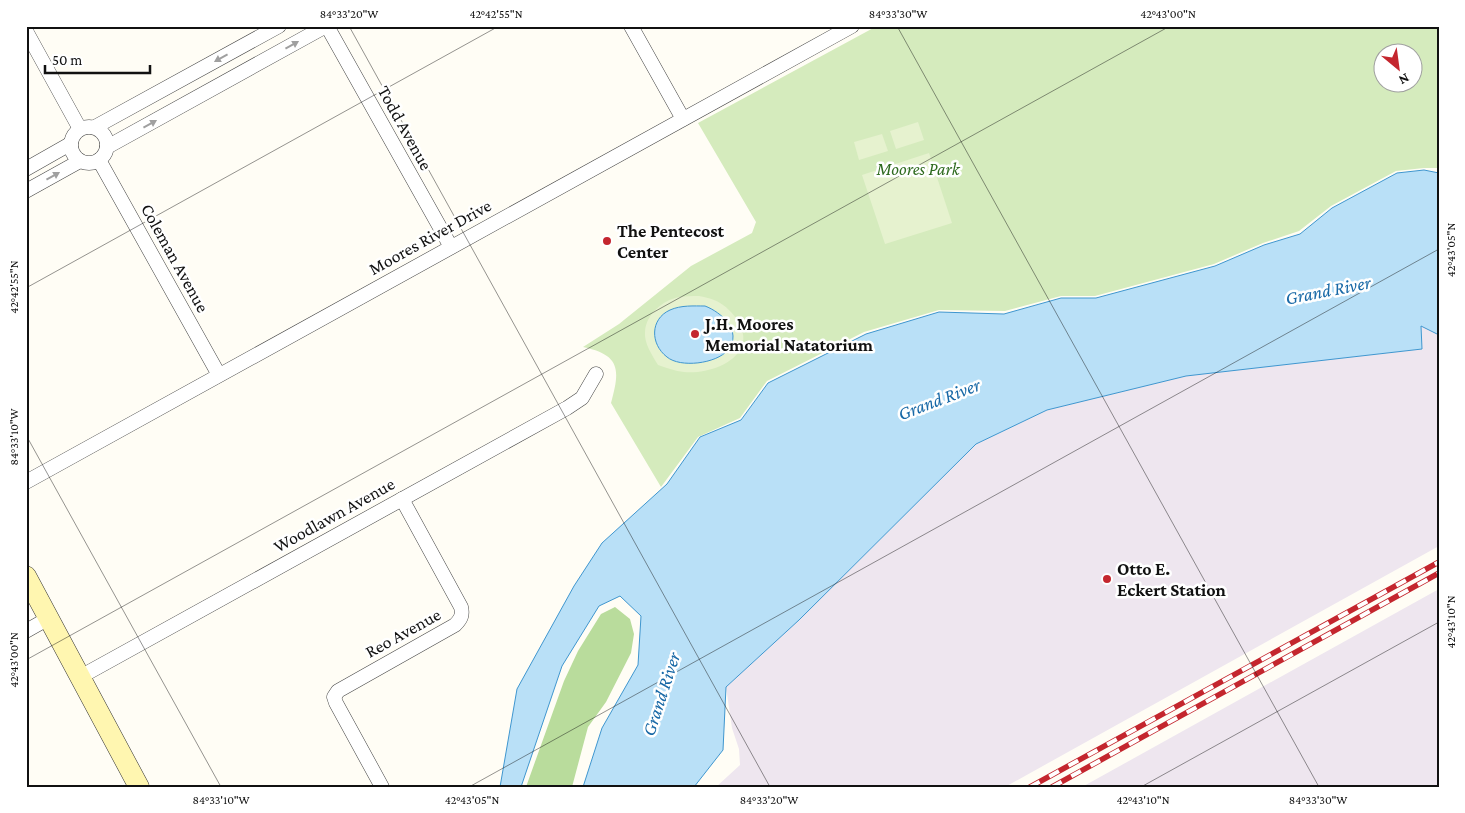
<svg xmlns="http://www.w3.org/2000/svg" width="1465" height="813" font-family="'Crimson Pro',serif">
	<style>
		.industrial { fill: #eee6ef }
		.green { fill: #d5ebbd; fill-rule: evenodd }
		.forest { fill: #b9dc9c }
		.pitch { fill: #e6f2cf }
		.water { fill: #b9e0f7; stroke: #3f96cf }
		.lines { fill: none; stroke-linecap: round; stroke-linejoin: round }
		.street-casing { stroke: #444; stroke-width: 15 }
		.secondary-casing { stroke: #333; stroke-width: 21 }
		.street { stroke: #fff; stroke-width: 14 }
		.secondary { stroke: #fff6b0; stroke-width: 20 }
		.rail-casing { stroke: #c4262e; stroke-width: 5.5 }
		.rail { stroke: #fff; stroke-width: 4; stroke-dasharray: 11; stroke-linecap: butt }
		.oneway { fill: #a0a0a0 }
		.ticks { fill: none; stroke: #111; stroke-width: 1; stroke-opacity: 0.45 }
		.poi-dot { fill: #c4262e; stroke: #fff; stroke-width: 2 }
		.labels { text-anchor: middle; dominant-baseline: central; stroke-width: 5; stroke-linejoin: round; paint-order: stroke }
		.street-label { font-size: 18px; fill: #111; stroke: #fff }
		.park-label { font-size: 18px; font-style: italic; fill: #2f6b1f; stroke: #fff }
		.poi-label { font-size: 18px; font-weight: bold; fill: #111; stroke: #fff; text-anchor: start }
		.water-label { font-size: 19px; font-style: italic; fill: #1768a6; stroke: #fff }
		.neatline { fill: none; stroke: #111; stroke-width: 2 }
		.ticks-label { font-size: 12px; text-anchor: middle; fill: #111 }
	</style>
	<rect width="100%" height="100%" fill="#fffdf5"/>
	<g class="industrial">
		<path d="M1421,326L1439,335V546L1005,787H716L740,765L739,749L732,728L726,687L799,620L976,444L1047,410L1186,376L1422,349Z"/>
		<path d="M1439,589V787H1082Z"/>
	</g>
	<path class="green" d="M877,26H1439V168H1424L1396,171L1331,206L1299,231L1263,243L1214,264L1095,296H1061L1005,311L939,310L864,332L767,381L740,418L698,437L661,487L611,403C620,370 621,355 583,347L619,324L691,266L752,233L756,222L698,123ZM1382,52H1412V82H1382Z"/>
	<path class="forest" d="M615,607L630,619L634,634L631,653L606,702L588,727L572,787H526L564,681L578,651L601,614Z"/>
	<g class="pitch">
		<path d="M918,122L924,140L896,149L890,131Z"/>
		<path d="M882,134L888,151L859,160L854,142Z"/>
		<path d="M929,153L952,223L885,244L862,175Z"/>
		<path d="M699,296C704,297 710,298 714,300C730,306 749,329 742,346C734,366 703,374 684,372C675,371 667,368 658,365C652,355 644,343 645,332C646,314 663,300 679,297C685,296 693,296 699,296Z"/>
	</g>
	<g class="water">
		<path d="M1424,170L1439,173V335L1421,326L1422,349L1186,376L1047,410L976,444L799,620L726,687L723,750L694,787H583L602,728L638,665L641,616L620,596L599,606L562,666L521,787H500L517,689L574,586L602,543L667,484L700,437L741,420L768,383L866,334L939,312L1004,314L1061,298H1096L1215,266L1264,245L1300,234L1332,208L1397,173Z"/>
		<path d="M705,306C721,312 743,331 728,350C716,364 680,368 667,357C650,344 650,319 670,310C681,305 694,306 705,306Z"/>
	</g>
	<g class="lines">
		<g class="street-casing">
			<g id="street">
				<path d="M327,26L451,247"/>
				<path d="M631,26L683,119"/>
				<path d="M26,31L80,129"/>
				<circle cx="89" cy="145" r="18"/>
				<path d="M95,127L279,26"/>
				<path d="M107,147L326,26"/>
				<path d="M99,160L219,375"/>
				<path d="M26,169L70,144"/>
				<path d="M26,191L80,161"/>
				<path d="M26,482L852,26"/>
				<path d="M26,631L49,618"/>
				<path d="M80,677L567,408L582,398L596,374"/>
				<path d="M382,787L336,703L334,697L338,691L455,625C461,619 463,615 461,607L402,499"/>
			</g>
		</g>
		<g class="secondary-casing">
			<path id="secondary" d="M26,576L139,787"/>
		</g>
		<use href="#street" class="street"/>
		<use href="#secondary" class="secondary"/>
		<g class="rail-casing">
			<g id="rail">
				<path d="M1030,787L1439,562"/>
				<path d="M1052,787L1439,573"/>
			</g>
		</g>
		<use href="#rail" class="rail"/>
	</g>
	<defs><path id="oneway-solid" d="M-6-.8H1V-3.2L6.5 0L1 3.2V.8H-6Z" transform="scale(1.25)"/></defs>
	<g class="oneway">
		<use href="#oneway-solid" transform="translate(292 45) rotate(-29)"/>
		<use href="#oneway-solid" transform="translate(221 58) rotate(151)"/>
		<use href="#oneway-solid" transform="translate(150 124) rotate(-29)"/>
		<use href="#oneway-solid" transform="translate(53 176) rotate(-29)"/>
	</g>
	<path class="ticks" d="M349,26L770,787M897,26L1319,787M26,288L499,26M26,435L221,787M26,660L1170,26M469,787L1439,249M1141,787L1439,622"/>
	<g class="poi-dot">
		<circle cx="607" cy="241" r="5"/>
		<circle cx="695" cy="334" r="5"/>
		<circle cx="1107" cy="579" r="5"/>
	</g>
	<g class="labels">
		<g class="street-label">
			<text transform="translate(405 128) rotate(61)">Todd Avenue</text>
			<text transform="translate(430 237) rotate(-29)">Moores River Drive</text>
			<text transform="translate(175 258) rotate(61)">Coleman Avenue</text>
			<text transform="translate(334 515) rotate(-29)">Woodlawn Avenue</text>
			<text transform="translate(403 633) rotate(-29)">Reo Avenue</text>
		</g>
		<g class="park-label">
			<text x="918" y="169">Moores Park</text>
		</g>
		<g class="poi-label">
			<text x="617" y="231">The Pentecost<tspan x="617" dy="21">Center</tspan></text>
			<text x="705" y="324">J.H. Moores<tspan x="705" dy="21">Memorial Natatorium</tspan></text>
			<text x="1117" y="569">Otto E.<tspan x="1117" dy="21">Eckert Station</tspan></text>
		</g>
		<g class="water-label">
			<text transform="translate(1328 290) rotate(-11)">Grand River</text>
			<text transform="translate(939 399) rotate(-21)">Grand River</text>
			<text transform="translate(661 694) rotate(-72)">Grand River</text>
		</g>
	</g>
	<rect width="1465" height="813" fill="none" stroke="#ffffff" stroke-width="55"/>
	<g transform="translate(1398 68) rotate(151)"><circle r="24" fill="#ffffff" stroke="#a0a0a0"/>
	<path d="M0-4L9 19L0 12L-9 19Z" fill="#c4262e"/>
	<text y="-8" font-size="14" font-weight="bold" text-anchor="middle" fill="#111111">N</text>
	</g>
	<path d="M45 65v8h105v-8" fill="none" stroke="#111111" stroke-width="2.5"/>
	<text x="52" y="65" font-size="15" fill="#111111" stroke="#ffffff" stroke-width="4" paint-order="stroke">50 m</text>
	<rect x="28" y="28" width="1410" height="758" class="neatline"/>
	<g class="ticks-label">
		<text x="349" y="18">84°33'20"W</text>
		<text x="496" y="18">42°42'55"N</text>
		<text x="898" y="18">84°33'30"W</text>
		<text x="1168" y="18">42°43'00"N</text>
		<text transform="translate(1451 250) rotate(-90)" y="4">42°43'05"N</text>
		<text transform="translate(14 287) rotate(-90)" y="4">42°42'55"N</text>
		<text transform="translate(14 437) rotate(-90)" y="4">84°33'10"W</text>
		<text transform="translate(1451 622) rotate(-90)" y="4">42°43'10"N</text>
		<text transform="translate(14 660) rotate(-90)" y="4">42°43'00"N</text>
		<text x="221" y="804">84°33'10"W</text>
		<text x="472" y="804">42°43'05"N</text>
		<text x="769" y="804">84°33'20"W</text>
		<text x="1143" y="804">42°43'10"N</text>
		<text x="1318" y="804">84°33'30"W</text>
	</g>
</svg>
